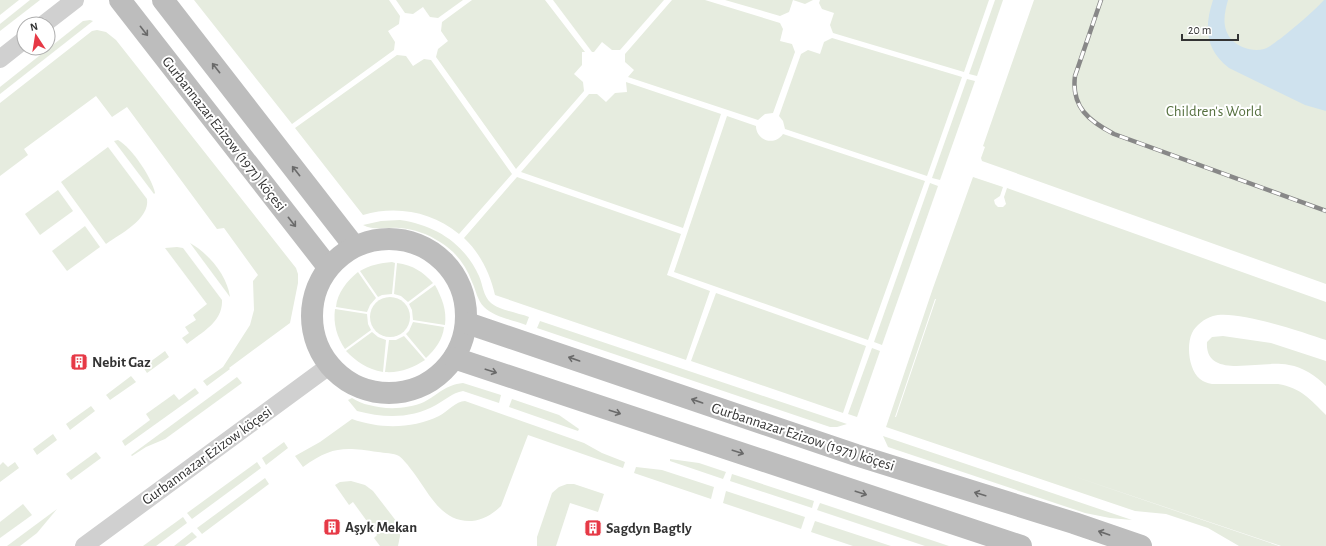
<svg xmlns="http://www.w3.org/2000/svg" width="1326" height="546" font-family="'Alegreya Sans',sans-serif">
	<style>
		.green { fill: #e6ecdf; fill-rule: evenodd }
		.water { fill: #cfe2ee }
		.lines { fill: none; stroke-linecap: round; stroke-linejoin: round }
		.street { stroke: #d0d0d0; stroke-width: 18 }
		.secondary { stroke: #bdbdbd; stroke-width: 22 }
		.rail-casing { stroke: #888; stroke-width: 4.5 }
		.rail { stroke: #fff; stroke-width: 3; stroke-dasharray: 9; stroke-linecap: butt }
		.oneway { stroke: #6a6a6a }
		.labels { text-anchor: middle; dominant-baseline: central; stroke-width: 4; stroke-linejoin: round; paint-order: stroke }
		.park-label { font-size: 15px; fill: #56703f; stroke: #fff }
		.street-label { font-size: 15px; fill: #333; stroke: #fff }
		.poi-label { font-size: 15px; font-weight: bold; fill: #333; stroke: #fff; text-anchor: start }
	</style>
	<rect width="100%" height="100%" fill="#fff"/>
	<g class="green">
		<path d="M0,0H19L0,15Z"/>
		<path d="M30,0H40L0,31V24Z"/>
		<path d="M194,0H389L400,16L399,24L388,31L395,42L394,50L292,124Z"/>
		<path d="M396,0H463L438,18L430,17L423,7L413,14L405,13Z"/>
		<path d="M472,0H545L585,52H582V65L574,74L583,82L584,91L516,169L436,57L438,49L448,41L441,31L442,22Z"/>
		<path d="M553,0H664L620,50H612L602,42L594,52H592Z"/>
		<path d="M672,0H705L780,23L783,29L780,41L792,44L795,52L773,113L765,114L758,120L628,77L634,70L625,62V54Z"/>
		<path d="M725,0H813L805,4L793,0L789,12L780,16Z"/>
		<path d="M820,0H989L964,72L833,33L830,25L834,13L822,9L819,3Z"/>
		<path d="M995,0H1003L977,76L969,74Z"/>
		<path d="M1034,0H1326V284L982,161L981,158L985,147L983,146Z"/>
		<path d="M90,20L93,21L0,94V87L83,21Z"/>
		<path d="M97,30L106,32L116,40L296,268L298,274V283L290,323L229,368L230,369L207,386L203,381L223,367L250,325L254,310L253,281L258,275L224,228L217,229L127,107L112,117L96,96L24,149L28,155L0,176V103L92,31Z"/>
		<path d="M832,38L962,77L927,176L785,129L783,121L779,116L801,54L808,50L820,54L824,42Z"/>
		<path d="M397,55L406,56L413,66L424,59L431,60L512,174L459,234C432,212 397,205 363,215L295,128Z"/>
		<path d="M967,79L975,81L940,180L932,178Z"/>
		<path d="M626,82L721,114L683,228L521,172L589,94H597L606,102L615,93L627,92Z"/>
		<path d="M727,116L756,126C756,140 774,147 783,134L925,181L868,340L674,272Z"/>
		<path d="M118,140C132,148 152,178 155,193L154,194L114,141Z"/>
		<path d="M108,147L147,199C150,219 120,234 106,244L61,182Z"/>
		<path d="M517,177L681,234L667,275L710,291L686,360L495,295C490,273 480,253 464,238Z"/>
		<path d="M973,177L1003,187L1000,196L994,200L995,204L998,207H1003L1006,204L1004,197L1007,188L1326,302V340C1302,332 1235,309 1213,316C1204,319 1196,325 1192,333C1186,346 1189,370 1200,379C1204,382 1207,383 1212,384H1278C1301,388 1310,399 1326,415V546H1281L1067,474L1279,546H1239L1208,528L1166,514L1135,511L886,427L933,288ZM936,299L896,417H895L935,299Z"/>
		<path d="M930,183L938,186L882,345L874,342Z"/>
		<path d="M58,190L73,211L40,235L25,214Z"/>
		<path d="M400,220C435,225 464,243 479,276C483,285 483,296 491,303C499,310 518,313 529,317L526,325C513,320 494,317 484,307C477,300 476,290 472,282C466,265 455,251 440,242C428,234 414,229 399,228C387,227 374,231 363,225L381,221Z"/>
		<path d="M85,226L100,247L67,271L52,251Z"/>
		<path d="M190,243C209,254 227,275 230,297Z"/>
		<path d="M177,247L183,248L222,300C223,322 202,332 187,344L182,338L189,333L185,327L196,320L193,315L207,304L165,248Z"/>
		<path d="M392,262L395,263L392,294L382,295L378,297L360,271C370,265 380,263 392,262Z"/>
		<path d="M397,263C413,265 423,272 433,283L408,302L401,296L394,294Z"/>
		<path d="M358,272L376,298L370,305L367,312L336,307C337,293 347,281 358,272Z"/>
		<path d="M435,285C442,298 447,310 445,325L413,320L412,310L409,304Z"/>
		<path d="M716,293L866,346L843,413L691,361Z"/>
		<circle cx="390" cy="317" r="20"/>
		<path d="M335,309L367,314L368,324L371,330L345,349C337,337 333,324 335,309Z"/>
		<path d="M540,321L847,424L837,427H830L537,328Z"/>
		<path d="M413,322L444,327C443,339 435,350 426,358L406,334L409,331Z"/>
		<path d="M372,332L378,337L386,340L383,372C367,369 357,362 346,351Z"/>
		<path d="M404,336L425,360C413,368 400,373 385,372L389,340H396Z"/>
		<path d="M1223,336L1271,343L1326,361V386C1316,376 1303,367 1289,365C1278,363 1266,364 1255,365C1237,366 1205,371 1207,342L1212,337Z"/>
		<path d="M872,348L880,351L857,417L848,414Z"/>
		<path d="M165,351L169,357L147,373L143,367Z"/>
		<path d="M131,376L136,382L110,400L106,395Z"/>
		<path d="M237,377L242,383L165,439L146,447L132,456L131,455Z"/>
		<path d="M463,383L501,395L499,403L463,391C452,393 445,400 436,405C411,419 384,418 357,411L348,400L352,398C357,401 363,404 369,405C386,410 408,409 424,402C439,394 445,385 463,383Z"/>
		<path d="M195,388L199,393L125,446L122,441L150,420L146,414L174,394L179,400Z"/>
		<path d="M512,399L559,415L579,429L578,431L509,407Z"/>
		<path d="M465,401L584,443L602,453L625,462L623,468L528,435L501,506C493,514 483,520 472,521C439,523 427,488 410,468C407,464 403,459 399,456C394,453 384,453 378,452C344,447 332,446 303,467L295,456L320,442L352,419C380,429 412,429 439,416C447,412 456,401 465,401Z"/>
		<path d="M91,406L95,411L70,430L66,424Z"/>
		<path d="M53,434L57,440L37,455L33,449Z"/>
		<path d="M883,436L1132,520L1110,518L1085,513L888,447Z"/>
		<path d="M284,442L288,448L266,465L262,458Z"/>
		<path d="M96,452L101,458L71,480L66,474Z"/>
		<path d="M670,459L699,463L726,472L723,479L670,461Z"/>
		<path d="M3,462L8,467L15,462L19,468L0,482V465Z"/>
		<path d="M257,462L261,468L192,519L187,513Z"/>
		<path d="M636,467L662,470L714,487L711,499L634,473Z"/>
		<path d="M732,474L814,501L812,508L730,481Z"/>
		<path d="M265,478L269,484L202,534L197,528Z"/>
		<path d="M351,481L365,485L373,491L400,526V536L398,546H380L374,538L377,535L353,502L349,505L335,485L340,482Z"/>
		<path d="M567,484H574L604,494L598,512L570,503L556,546H537V537L552,493L559,487Z"/>
		<path d="M726,491L805,517L801,529L723,503Z"/>
		<path d="M820,503L949,546H925L817,510Z"/>
		<path d="M23,504L32,515L0,538V522Z"/>
		<path d="M57,509L37,533L20,546H7Z"/>
		<path d="M183,517L187,523L156,546H143Z"/>
		<path d="M815,521L891,546H853L811,532Z"/>
		<path d="M192,532L197,537L185,546H174Z"/>
	</g>
	<path class="water" d="M1213,0H1228C1224,14 1221,29 1233,41C1241,48 1253,52 1264,49C1270,47 1275,42 1280,39C1295,27 1311,14 1324,0H1326V111L1305,105L1229,68C1205,49 1204,28 1213,0Z"/>
	<g class="lines">
		<g class="street">
			<path d="M44,24L75,0"/>
			<path d="M0,59L24,40"/>
			<path d="M84,546L329,366"/>
		</g>
		<g class="secondary">
			<path d="M120,0L328,267"/>
			<path d="M163,0L354,246"/>
			<circle cx="389" cy="316" r="77"/>
			<path d="M467,323L856,455L1074,523L1141,546"/>
			<path d="M454,358L1021,546"/>
		</g>
		<g class="rail-casing">
			<path id="rail" d="M1101,0L1075,76C1071,107 1089,121 1114,134L1326,211"/>
		</g>
		<use href="#rail" class="rail"/>
	</g>
	<defs><path id="oneway-shaft" d="M-6 0H5M1.5-3L5.5 0L1.5 3" fill="none" stroke-width="1.6" stroke-linecap="round" stroke-linejoin="round"/></defs>
	<g class="oneway">
		<use href="#oneway-shaft" transform="translate(144 31) rotate(52)"/>
		<use href="#oneway-shaft" transform="translate(216 68) rotate(-128)"/>
		<use href="#oneway-shaft" transform="translate(296 171) rotate(-128)"/>
		<use href="#oneway-shaft" transform="translate(292 222) rotate(52)"/>
		<use href="#oneway-shaft" transform="translate(574 359) rotate(-161)"/>
		<use href="#oneway-shaft" transform="translate(491 371) rotate(18)"/>
		<use href="#oneway-shaft" transform="translate(697 401) rotate(-161)"/>
		<use href="#oneway-shaft" transform="translate(615 412) rotate(18)"/>
		<use href="#oneway-shaft" transform="translate(738 452) rotate(18)"/>
		<use href="#oneway-shaft" transform="translate(861 493) rotate(18)"/>
		<use href="#oneway-shaft" transform="translate(980 494) rotate(-163)"/>
		<use href="#oneway-shaft" transform="translate(1104 533) rotate(-161)"/>
	</g>
	<defs>
		<g id="building-square" transform="scale(0.9)"><rect x="-9" y="-9" width="18" height="18" rx="4" fill="#e63946" stroke="#fff"/><path d="M-4-6H4V6H1V3H-1V6H-4ZM-2.5-4.3h1.7v1.8h-1.7ZM.8-4.3h1.7v1.8H.8ZM-2.5-1h1.7V.8h-1.7ZM.8-1h1.7V.8H.8Z" fill="#fff"/></g>
	</defs>
	<g fill-rule="evenodd">
		<use href="#building-square" x="79" y="362"/>
		<use href="#building-square" x="332" y="527"/>
		<use href="#building-square" x="593" y="528"/>
	</g>
	<g class="labels">
		<g class="park-label">
			<text x="1214" y="111">Children's World</text>
		</g>
		<g class="street-label">
			<text transform="translate(224 134) rotate(52)">Gurbannazar Ezizow (1971) köçesi</text>
			<text transform="translate(803 437) rotate(18)">Gurbannazar Ezizow (1971) köçesi</text>
			<text transform="translate(207 456) rotate(-36)">Gurbannazar Ezizow köçesi</text>
		</g>
		<g class="poi-label">
			<text x="92" y="362">Nebit Gaz</text>
			<text x="345" y="527">Aşyk Mekan</text>
			<text x="606" y="528">Sagdyn Bagtly</text>
		</g>
	</g>
	<g transform="translate(36 36) rotate(348)"><circle r="19" fill="#ffffff" stroke="#adadad"/>
	<path d="M0-3L7 15L0 10L-7 15Z" fill="#e63946"/>
	<text y="-6" font-size="11" font-weight="bold" text-anchor="middle" fill="#333333">N</text>
	</g>
	<path d="M1182 34v6h56v-6" fill="none" stroke="#333333" stroke-width="2"/>
	<text x="1188" y="34" font-size="12" fill="#333333" stroke="#ffffff" stroke-width="3" paint-order="stroke">20 m</text>
</svg>
